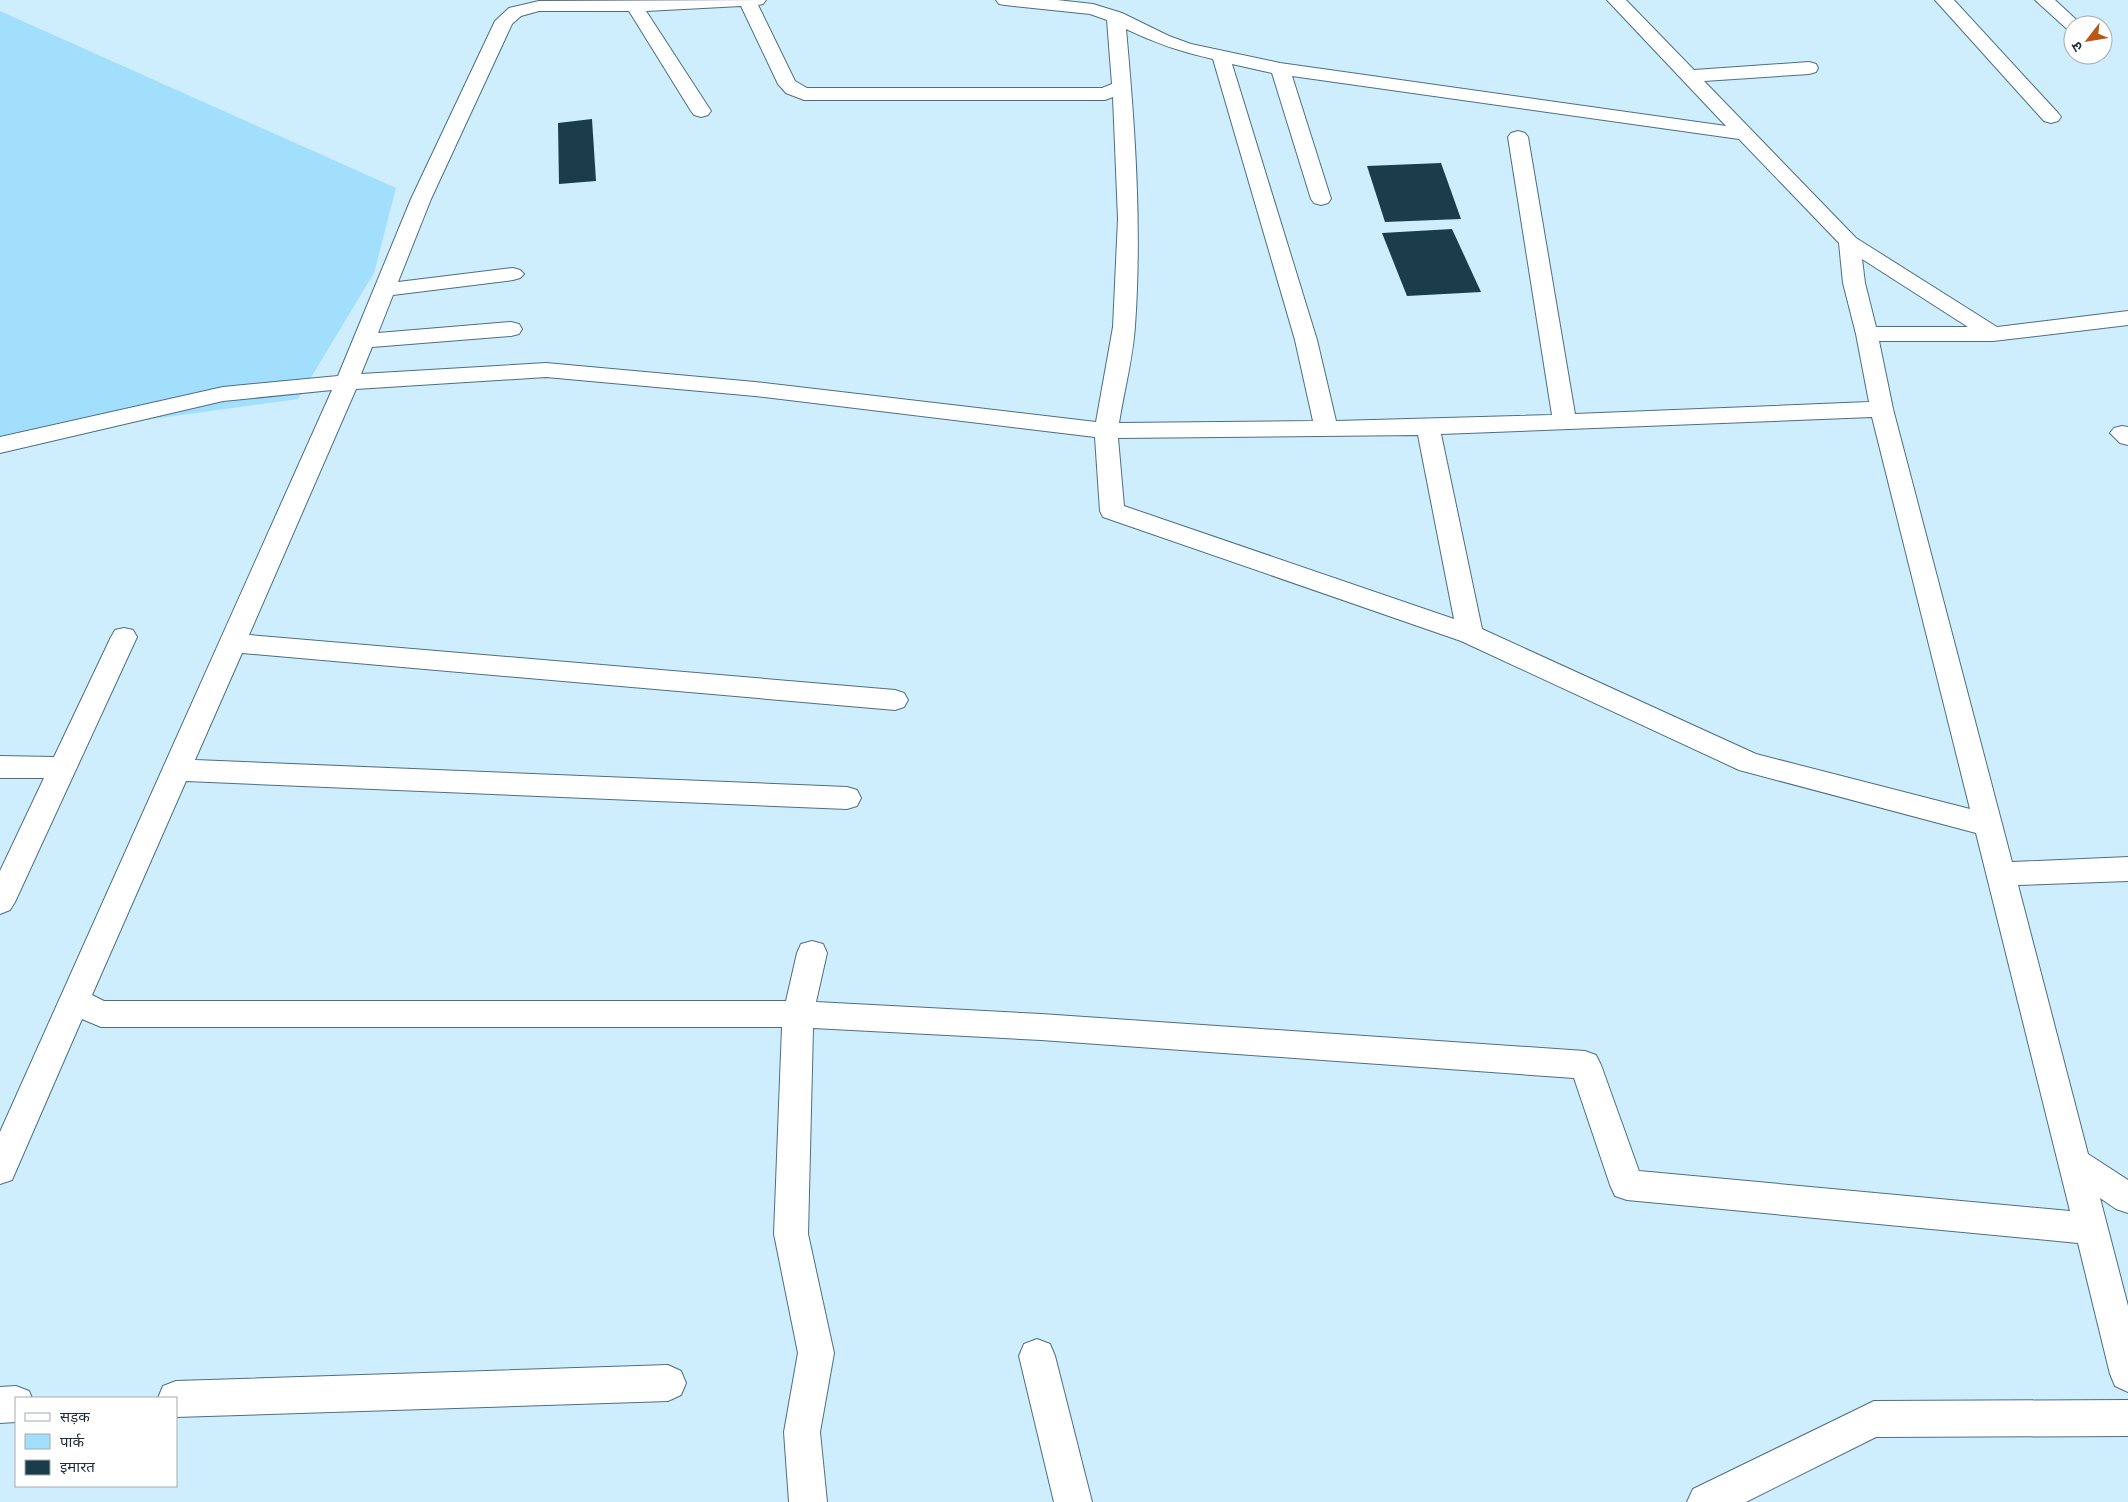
<svg xmlns="http://www.w3.org/2000/svg" width="2128" height="1502" font-family="'Asap Condensed','Noto Sans Devanagari',sans-serif">
<style>
.green{fill:#a2dffc}
.building{fill:#1a3c4b}
.lines{fill:none;stroke-linecap:round;stroke-linejoin:round}
.minor-casing{stroke:#4c6f80;stroke-width:2}
.minor{fill:#fff;fill-rule:evenodd}
</style>
<rect width="100%" height="100%" fill="#cfeefd"/>
<polygon class="green" points="0,11 396,188 374,273 298,399 0,440"/>
<g class="building">
<polygon points="592,119 596,181 559,184 558,123"/>
<polygon points="1441,163 1461,219 1385,222 1367,166"/>
<polygon points="1452,229 1481,292 1407,296 1382,233"/>
</g>
<g class="lines">
<defs>
<g id="minor">
<path d="M766 0 763 4 758 5 795 81 807 88H1102L1112 84 1107 20 1090 14 1005 5 999 4 996 0H1057L1093 4 1122 13 1169 36 1191 44 1280 63 1726 126 1607 0H1626L1694 70 1809 62 1816 64 1818 68 1816 72 1809 74 1704 81 1856 238 1997 327 2128 311V325L1993 341H1879L1893 409 2012 862 2128 857V881L2018 885 2088 1154 2128 1180V1213L2116 1209 2100 1198 2128 1306V1392L2115 1386 2110 1374 2078 1243 1627 1200 1615 1196 1610 1185 1574 1078 1041 1040 813 1028 808 1234 834 1353 820 1432 827 1502H789L784 1432 798 1353 774 1234 782 1027H101L82 1019 12 1180 0 1184V1132L332 390 223 401 0 453V437L223 387 338 376 411 199 495 21 509 8 539 1ZM741 6 778 84 786 93 804 100H1105L1113 97 1118 219 1113 327 1096 422 755 382 546 363 361 374 372 347 511 336 519 334 522 329 519 324 511 322 378 333 393 295 513 280 520 278 524 274 520 270 513 268 398 282 431 199 512 24 521 16 539 11H629L691 111 694 115 701 117 708 115 711 111 646 11ZM1126 29C1155 43 1181 52 1213 59L1295 340 1313 421 1119 423C1124 391 1133 358 1135 326 1142 227 1135 127 1126 29ZM1232 64 1272 73 1311 199 1314 203 1321 205 1328 203 1331 199 1292 76 1739 139 1839 243 1843 283 1856 334 1869 402 1575 414 1528 137 1525 133 1518 131 1511 133 1508 137 1552 415 1336 421 1317 340ZM1862 259 1968 327H1876L1865 283ZM546 377 755 396 1095 437 1100 511 1103 517 1461 641 1739 770 1976 833 2070 1211 1639 1171 1601 1065 1596 1055 1585 1051 1041 1014 816 1002 827 953 823 944 812 941 801 944 797 953 786 1001H104L92 995 186 781 847 809 857 806 861 798 857 790 847 787 195 760 242 653 895 710 904 707 908 700 904 693 895 690 249 635 356 389ZM1872 417 1970 809 1756 754 1482 629 1441 434ZM1418 435 1454 619 1124 506 1118 438Z"/>
<polygon points="1935,0 1954,0 2058,113 2061,117 2058,121 2051,123 2044,121"/>
<polygon points="2035,0 2055,0 2082,25 2073,25 2073,30 2067,29"/>
<polygon points="2122,426 2128,427 2128,445 2120,443 2110,433 2114,428"/>
<polygon points="124,628 133,630 137,637 15,902 10,910 0,914 0,871 44,778 0,778 0,756 54,757 111,637 115,630"/>
<polygon points="1037,1339 1050,1344 1055,1356 1092,1502 1054,1502 1019,1356 1024,1344"/>
<polygon points="668,1365 681,1371 686,1383 681,1395 668,1401 176,1417 176,1398 158,1398 163,1386 176,1381"/>
<polygon points="16,1386 29,1391 32,1398 16,1398 16,1422 0,1423 0,1387"/>
<polygon points="2128,1400 2128,1436 1876,1437 1746,1502 1687,1502 1693,1489 1874,1401"/>
</g>
</defs>
<use href="#minor" class="minor-casing"/>
<use href="#minor" class="minor"/>
</g>
<rect x="15" y="1397" width="162" height="90" fill="#ffffff" stroke="#a5abae"/>
<rect x="25" y="1413" width="25" height="8" fill="#ffffff" stroke="#a5abae"/>
<text x="60" y="1422" font-size="15" fill="#1f2e35">सड़क</text>
<rect x="25" y="1434" width="25" height="15" fill="#a2dffc" stroke="#a5abae"/>
<text x="60" y="1447" font-size="15" fill="#1f2e35">पार्क</text>
<rect x="25" y="1460" width="25" height="15" fill="#1a3c4b" stroke="#a5abae"/>
<text x="60" y="1472" font-size="15" fill="#1f2e35">इमारत</text>
<g transform="translate(2088 40) rotate(239)"><circle r="24" fill="#ffffff" stroke="#a5abae"/>
<path d="M0-4L9 19L0 12L-9 19Z" fill="#b95717"/>
<text y="-8" font-size="14" font-weight="bold" text-anchor="middle" fill="#1f2e35">उ</text>
</g>
</svg>
